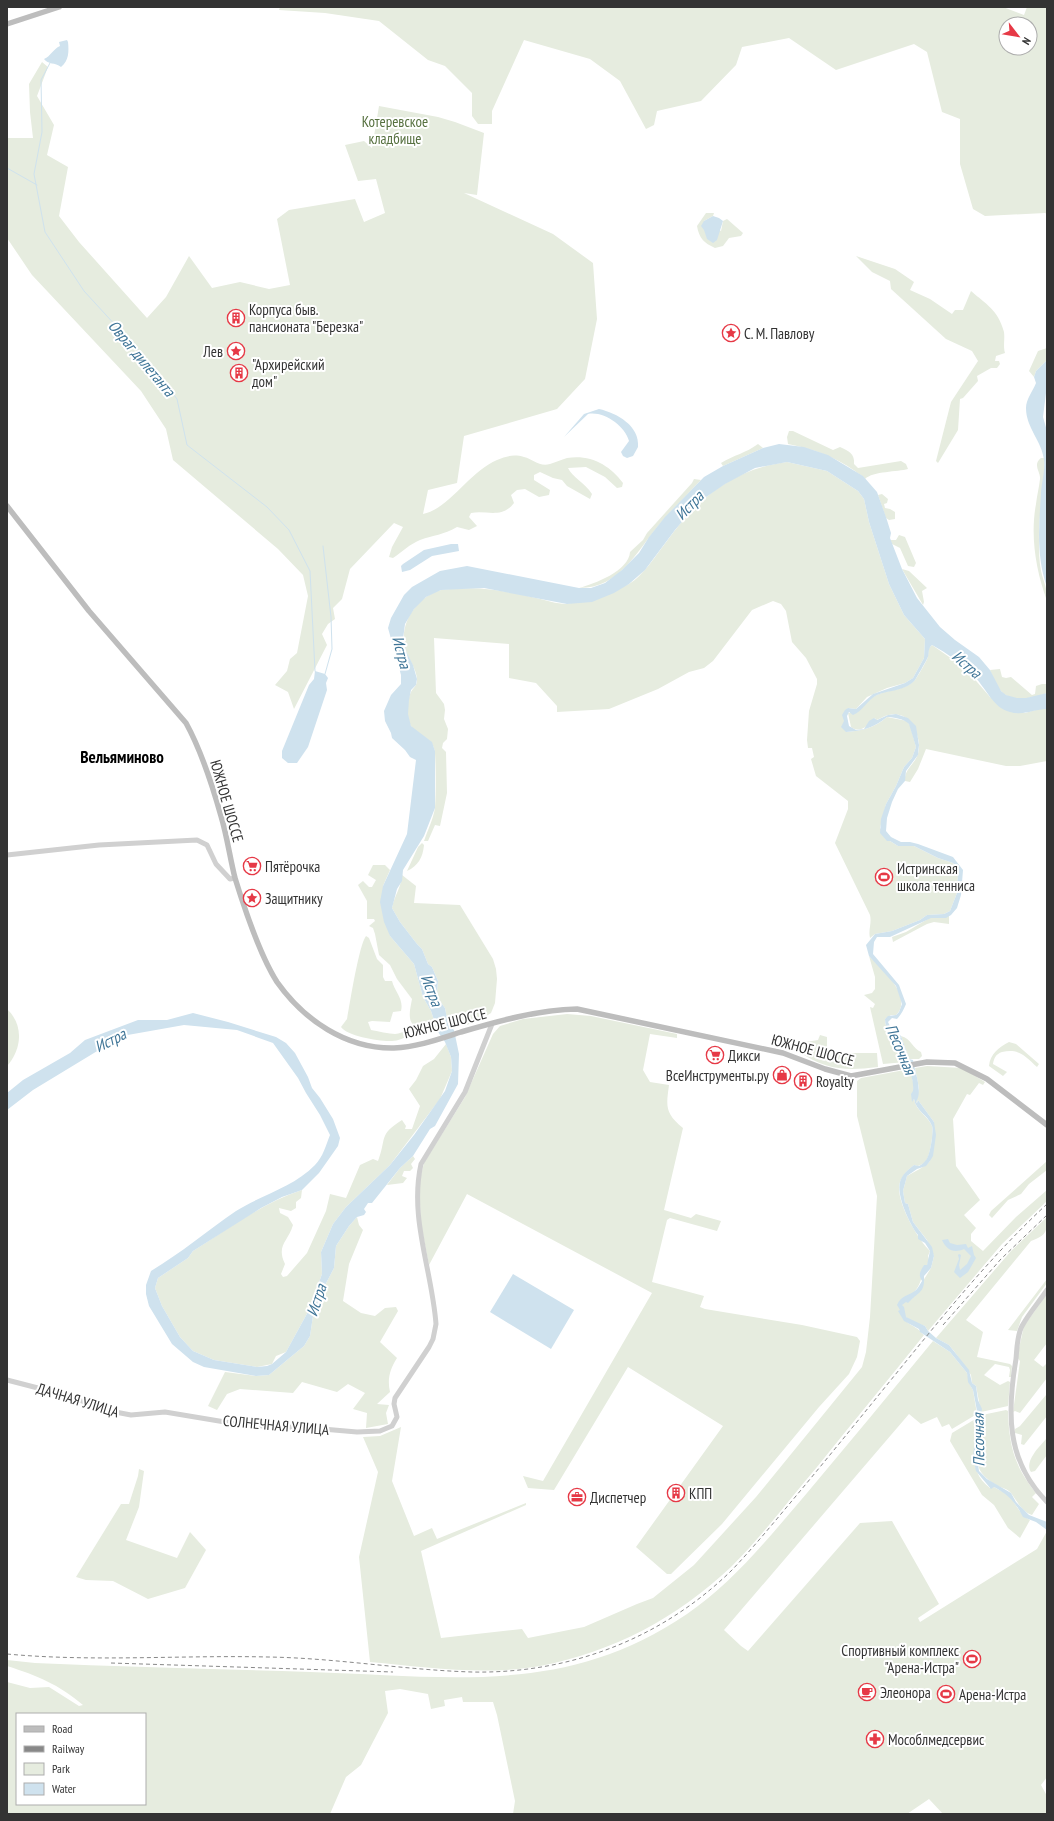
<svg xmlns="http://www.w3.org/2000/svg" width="1054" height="1821" font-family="'PT Sans Narrow',sans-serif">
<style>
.green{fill:#e6ecdf;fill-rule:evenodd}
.water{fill:#cfe2ee}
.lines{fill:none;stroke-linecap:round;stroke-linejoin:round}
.stream{stroke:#cfe2ee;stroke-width:1}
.tertiary{stroke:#d0d0d0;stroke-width:5}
.secondary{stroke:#bdbdbd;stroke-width:5.5}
.rail{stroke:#888;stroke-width:1;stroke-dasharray:4 3;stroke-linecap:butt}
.labels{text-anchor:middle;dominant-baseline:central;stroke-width:4;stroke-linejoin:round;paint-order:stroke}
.park-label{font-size:15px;fill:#56703f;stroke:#fff}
.poi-label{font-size:15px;fill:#333;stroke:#fff;text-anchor:start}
.street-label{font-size:15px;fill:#333;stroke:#fff}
.water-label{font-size:16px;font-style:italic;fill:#3f7597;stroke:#fff}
.quarter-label{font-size:17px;font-weight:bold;fill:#000;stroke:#fff}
</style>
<rect width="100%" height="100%" fill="#fff"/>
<g class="green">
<path d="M280 7H1003L1024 15 1027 7H1047V214L1045 213 985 216 973 209 960 164V119L942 112 927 52 914 44 836 70 789 38 742 47 736 65 701 101 657 111 654 125 646 129 620 81 590 59 524 40 492 111V124H478L472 116V93L445 66 428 60 379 21 325 13 279 10ZM1006 24H1030V48H1006Z"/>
<path d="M42 62 48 67 37 96 54 125 47 155 68 167 59 216 79 242 147 318 166 297 189 256 212 288 240 282 269 289 290 285 277 219 289 210 355 199 364 222 385 213 376 179 358 181 345 145 364 141 372 148 379 106 438 117 455 122 484 133 477 195 464 193 553 234 593 263 597 319 585 379 557 409 464 436 457 483 428 490 423 514C449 509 470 471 497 460 506 456 514 454 524 457 533 459 539 467 550 464 556 462 561 460 567 458 590 454 610 465 623 483L622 487 617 488 605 477 586 467 568 468C572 477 585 483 592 494L590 499 567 486 562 480 553 478 540 472 534 475V480L550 490 549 495 539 497 525 489 517 490 511 495 514 503C502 519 487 510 471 513L469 517 477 526 469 530 457 527C443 535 434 535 420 540 410 544 402 552 393 558L389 557 392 547 403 527 394 523 350 569 342 599 333 608 335 619 328 624 322 634 327 645 294 709 288 692 275 685 287 671 290 659 297 653 308 596 303 575 278 549 173 460 166 429 141 391 32 275 7 238V138H33L30 112 29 84Z"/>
<path d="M706 213H714L713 216 704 221 721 231 723 221 727 219 743 233 741 236 729 238 723 246 715 248C704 243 699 238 697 226Z"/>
<path d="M856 256 895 269 914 282 910 290 930 299 952 314 955 310H963L971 291C987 305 998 310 1004 332 1005 339 1003 346 1005 353L996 356 995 361H999L1000 364 997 368H991L977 376 978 381 963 398 960 399 958 430 938 463 936 461 951 402 978 361 972 351 946 339 891 289 890 281 872 272Z"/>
<polygon points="1047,348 1047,360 1036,371 1034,377 1029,371 1038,351"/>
<path d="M789 431H793L833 450 840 447C849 451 855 454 854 464L858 468 901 461 906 464 908 469C898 472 873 471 865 479 863 475 858 474 855 471 834 456 813 449 788 444L787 437Z"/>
<path d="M758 444 763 448 723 466 721 463C734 455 746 453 758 444Z"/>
<path d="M1041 458H1044C1046 485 1038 513 1039 540 1039 550 1039 561 1041 571 1044 584 1047 586 1047 601 1036 571 1030 536 1036 504 1037 495 1039 488 1040 479 1041 472 1032 465 1041 458Z"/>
<path d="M787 462 827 471 858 491 864 499 869 522 889 584 904 615 925 639 924 658 913 678 905 683 887 688 867 697 856 709 848 708 844 718 846 732C861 731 875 728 887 717L907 721 910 725 916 747 912 758 904 767 896 786 886 804 880 828 890 841 898 846H914L938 858 953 863 957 868 958 873 957 893 950 911 944 914 927 915 920 920 892 931 875 934 870 938C868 930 872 923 870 915L835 843 848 809V801L816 776 811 759 814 757 812 748H808L807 740 809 711 817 684V679L806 658 792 642 786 611 781 604 773 601 752 610 713 661 704 668 689 672 658 689 609 709 557 712V706L536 683 509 678V644L434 638 436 693 444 704 445 710 444 719 448 729 447 739 443 743 442 748 446 752 447 793 440 826 435 825 428 841H424C428 829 433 820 435 808 436 790 436 770 435 753 434 737 418 737 411 726 406 718 407 700 411 692 413 688 417 686 417 680 417 669 408 659 405 648 399 624 416 597 441 590 445 589 450 589 454 589 483 586 509 592 536 598 545 600 557 604 566 604 572 604 623 587 629 584 643 576 657 554 667 541 698 498 733 469 787 462Z"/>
<path d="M694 479 701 480C687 495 672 509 659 525 636 552 620 588 579 588 594 584 629 571 630 552L643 540 647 533 692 483Z"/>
<polygon points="882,494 888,499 887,503 884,504 885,508 890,509 895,512 895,519 889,520 886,518 878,495"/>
<polygon points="899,535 905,537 916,563 914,567 908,566 900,548 892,544 890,540 896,540"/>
<polygon points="902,569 909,571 927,588 922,591 924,602 923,605"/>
<path d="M932 645 965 668 990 697 1025 713 1039 709H1047V761L1020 766H1006L926 749 918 769 910 782 905 781C904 769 915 764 918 754 920 747 919 741 917 735 914 720 901 710 885 716 882 717 880 719 876 720L875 718C868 725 861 734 851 727L848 713C861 713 864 702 875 696 887 689 909 691 917 677 919 674 928 659 928 656 929 651 927 649 932 645Z"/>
<path d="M1000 669 1002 677 1006 678 1011 677 1032 695 1035 694 1036 686 1042 684H1047V693C1034 698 1011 703 1001 691 996 686 993 677 990 670Z"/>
<path d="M422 843 424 845C423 857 418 866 407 871L418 847Z"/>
<path d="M373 865H385L390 870 383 886 390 936 414 964 423 997 431 1011 438 1032C429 1034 411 1029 410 1018 409 1012 411 1005 412 999L397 979 390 965 379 955 375 934 373 928 369 926 375 921 374 919H367V901L358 885 363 881 369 887H372L376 880 368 875Z"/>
<path d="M402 875 416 886 414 903 460 905 493 959 496 969 497 979 495 1003 491 1013 480 1020 464 1026 463 1021 461 1020 454 1029 448 1024 445 1008 439 1000 437 991 438 981 432 967 428 964 422 949 417 944 400 922 392 908C394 897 402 885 402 875Z"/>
<polygon points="949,916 949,924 934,922 927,924 893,942 892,937 906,932 931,917"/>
<path d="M366 936 369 938 377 959 383 965V977L385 981H392C395 992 404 999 401 1011L393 1012 390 1022 372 1021 368 1022 371 1030C377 1031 390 1034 395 1034 400 1034 403 1031 408 1031L410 1034C405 1038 398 1041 392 1041 381 1042 347 1036 341 1027L347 1019C350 1003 359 945 366 936Z"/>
<path d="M869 956C882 968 914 998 896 1015H891L885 1019C885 1029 891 1034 898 1040L900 1050 906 1062 883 1064 870 1007 873 1008 875 1004 864 995 872 993 875 989V977Z"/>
<path d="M7 1009C24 1025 22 1049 7 1066Z"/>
<path d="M567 1014 591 1016 677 1034V1038L650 1034 643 1070 650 1082 669 1085C666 1107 665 1113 683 1128L664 1210 691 1218 696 1214 721 1221 717 1231 670 1218 667 1220 652 1282 704 1296 700 1307 705 1309 802 1325 857 1337 860 1341 857 1357 849 1374 819 1407 722 1524 671 1574H667L636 1547 723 1426 628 1367 554 1490 528 1488 523 1476 543 1481 652 1293 467 1194 429 1265 421 1224 419 1183 424 1163 465 1097 493 1034 500 1026 523 1019Z"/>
<path d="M820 1035 827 1037V1052L835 1053H877L878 1067C845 1071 827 1070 799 1052L801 1050 799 1047 797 1048 793 1044 818 1040Z"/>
<path d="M901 1036C911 1038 913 1049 921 1052L922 1056 919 1059H909Z"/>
<path d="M1009 1042 1016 1044 1039 1064 1037 1067C1025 1056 1019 1048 1002 1052 996 1054 994 1058 993 1064L1007 1072 1003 1076 989 1066C990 1054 999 1047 1009 1042Z"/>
<path d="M446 1044 451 1057 452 1071 440 1099 390 1165 346 1207 333 1224 321 1252 322 1274 309 1310 286 1352 276 1356 272 1364 257 1367 214 1360 193 1351 180 1337 162 1306 155 1288 158 1278 188 1258 193 1251C228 1229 262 1203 302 1190L301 1198 296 1202V1208L291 1211 279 1208 280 1213 288 1217 293 1225C288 1242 276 1245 285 1264L281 1274 283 1277 287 1276 307 1253 326 1211 330 1194 346 1198 360 1165 373 1159 378 1161C387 1138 378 1135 402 1120L406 1126 405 1129H412L420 1106 409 1089 416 1080 423 1066 434 1059Z"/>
<path d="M927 1066 962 1068 985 1082 983 1085 979 1083 970 1095 967 1094 953 1119 956 1166 980 1200 964 1215 976 1228 971 1234V1241L983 1251 1016 1217 1047 1190V1201L1002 1244 928 1331 925 1326 913 1322 901 1314C905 1323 909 1323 916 1328 920 1330 920 1332 924 1335 889 1379 852 1423 817 1467 789 1500 762 1536 731 1567 677 1618 613 1652 540 1666 485 1676 425 1667 370 1662L359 1557 378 1472 363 1437 380 1436 401 1427 392 1481 414 1536 432 1528 437 1539 526 1503V1505L421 1551 441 1638 522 1629 528 1638 584 1627 637 1604 653 1598 694 1565 756 1497 862 1367 866 1352 870 1317 877 1196 857 1116V1081L861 1078 910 1069 914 1086 912 1101 914 1099C916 1111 928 1116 932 1126 934 1131 930 1156 926 1161 924 1163 921 1165 918 1166L914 1165C908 1170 903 1174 900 1182 894 1199 918 1240 930 1251L928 1256 929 1260 927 1265H924C921 1284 919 1289 905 1301L912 1299 931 1268 934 1256 927 1240 913 1222 908 1204 905 1203 903 1191 907 1176C914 1172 925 1167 930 1161L934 1122 918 1100 917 1103 916 1102 919 1088 915 1068Z"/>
<polygon points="413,1156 415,1159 411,1164 413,1168 410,1171 404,1171 402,1176 407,1178 403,1183 387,1185 400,1168"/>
<polygon points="1047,1161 1047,1170 1029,1184 1021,1194 1008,1200 992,1218 989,1215 991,1211"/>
<path d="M357 1217 359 1225 363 1230 349 1264 343 1301 361 1313 375 1316 385 1308 396 1307 398 1311 380 1342 397 1358C390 1369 387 1379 390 1392L377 1404 389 1405 386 1413 388 1424 366 1428 367 1413 353 1409 365 1393 348 1384 337 1392 302 1382 293 1393 240 1389 227 1394 217 1410 208 1406 225 1372 256 1376 269 1375 304 1346 310 1336 313 1316 321 1293 334 1268 336 1246 349 1226Z"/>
<path d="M1047 1217C1047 1233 1046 1235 1031 1241L966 1320 983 1332 977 1357 1010 1364 1012 1366 1011 1377H1009L1010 1370 1009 1367 995 1364 984 1375 1000 1385 1008 1381 1010 1382 1008 1406 981 1412 976 1386 972 1383 971 1375 954 1351 949 1345 936 1338 1011 1251Z"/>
<polygon points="1047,1279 1047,1283 1022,1317 1017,1331 1008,1330"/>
<polygon points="1047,1294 1047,1343 1034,1360 1043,1367 1047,1363 1047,1378 1020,1413 1015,1411 1013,1412 1020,1361 1017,1357 1024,1326"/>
<path d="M933 1341 950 1352 967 1373 970 1385 973 1390 977 1414 952 1429 949 1424 942 1427 937 1417 921 1424 909 1414 724 1630 741 1646 748 1651 860 1523 892 1521 939 1604 918 1618 920 1622 1037 1549 1047 1531V1777L1041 1785 1047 1796V1814H943L929 1799 907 1814H513L515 1801 497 1715 493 1702H463L462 1697 444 1700 445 1706 431 1709 428 1694 400 1689 385 1691 388 1713 361 1765 346 1777 330 1814H7V1682L30 1688 49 1687 79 1706 83 1705C58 1684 38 1676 7 1666V1660L35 1663C127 1667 219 1669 310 1672 447 1676 566 1697 687 1614 734 1582 770 1536 807 1493 849 1443 891 1392 933 1341ZM17 1714H145V1804H17Z"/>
<polygon points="1046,1395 1047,1416 1024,1445 1021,1444 1022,1435 1015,1433 1015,1429 1020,1426"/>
<path d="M1006 1410 1008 1411C1009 1445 1014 1466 1036 1493L1032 1497 1039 1504 1032 1515C1022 1512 1017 1501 1011 1493 1008 1489 1002 1488 998 1486 975 1473 975 1463 980 1440 982 1431 978 1424 982 1415Z"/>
<path d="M977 1418C976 1444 966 1470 990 1488L994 1487C998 1490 1005 1492 1008 1495 1016 1503 1020 1516 1030 1520L1020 1538 1008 1528 994 1505 982 1495 950 1441 952 1433Z"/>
<path d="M1047 1438V1455L1035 1471 1031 1472C1024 1461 1040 1446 1047 1438Z"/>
<polygon points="139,1469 144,1471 139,1507 126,1540 177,1558 190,1532 206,1550 185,1588 148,1599 113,1581 86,1580 76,1577 121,1504 129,1504 138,1476"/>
</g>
<g class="water">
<path d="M67 40 68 42C69 51 69 61 61 67 55 62 48 65 44 59 51 56 53 49 60 46L59 42Z"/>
<polygon points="713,216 719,218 723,221 717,240 713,243 707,239 704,230 701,226 704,221"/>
<path d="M1047 360V385L1043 417 1047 431V587C1036 556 1039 526 1041 493 1042 481 1045 472 1044 460 1042 441 1026 428 1026 408 1026 399 1033 391 1036 383L1034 377 1036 371Z"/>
<path d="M599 409C617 413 640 426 638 447L633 456 627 458 623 456 621 452 629 441C625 426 604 411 588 414L564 437 584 414Z"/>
<path d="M779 444 804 447 828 455 863 476 877 492 886 517 891 533 890 538 902 569 917 598 940 627 955 640 979 657 990 670 1001 691 1006 695 1017 698H1026L1047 693V709C1035 709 1023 716 1010 712 993 708 986 688 974 676 962 664 947 653 932 645 927 649 930 654 927 659 925 663 917 677 915 680 906 691 889 690 877 695 867 700 863 711 853 715L849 712 847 716 849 726 856 730 864 729 869 721 874 718 877 720 888 715 896 714 908 718 916 726 919 745 918 755 906 771 905 781 898 789 892 802 887 818 886 831 891 837 901 842H910L918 844 953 857 963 870 961 895 957 908 951 915 946 918H931L890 937H877L874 942 873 954 899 985 906 1004C904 1009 901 1015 897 1019L892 1018 888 1022 891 1028 901 1036 909 1059 913 1060C915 1073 923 1091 916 1102L917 1103 918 1100 934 1122 936 1135 933 1156 930 1161 926 1166 917 1169 907 1176 903 1191 905 1203 908 1204 913 1222 932 1247 934 1256 931 1268 924 1276C925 1293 919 1291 908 1303L906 1302 902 1305 904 1307 906 1317 925 1326 928 1331 936 1338 949 1345 969 1370 972 1383 976 1386 978 1400 982 1409 979 1426 980 1440 977 1458 979 1471 987 1479 1011 1493 1016 1502 1029 1515 1047 1522V1530L1036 1522 1023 1517C1015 1502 1009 1495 994 1487L991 1489 976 1471 973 1458 977 1411 973 1390 968 1382 967 1373 950 1352 920 1332 919 1329 904 1321 898 1311 900 1310 897 1305C901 1295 909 1296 916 1290 918 1288 920 1284 922 1281 918 1275 920 1272 924 1265H927L930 1251 925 1243 918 1239V1235C910 1225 896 1195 900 1182 902 1174 908 1170 914 1165L919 1166C921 1165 924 1163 926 1160 930 1156 934 1131 932 1126 928 1115 916 1111 914 1099L912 1102 911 1094 913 1091C915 1072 901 1058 898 1040 891 1034 885 1029 885 1019L888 1016 896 1015 899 1012 902 1004 896 986 869 956 866 945 875 934 892 931 920 920 927 915 944 914 950 911 957 893 958 873 957 868 953 863 938 858 914 846H898L890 841H887L880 833 881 819 886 804 896 786 904 767 912 758 916 747 909 724C904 719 894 717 887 717 874 728 862 731 846 732L841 727 844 721 842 715 845 710 848 708 856 709 873 694 905 683 913 678 924 658 925 639 904 615 889 584 869 522 864 499 858 491 827 471 787 462 755 468 725 484 699 502 675 530 645 570 629 584 614 593 592 602 567 604 484 588 441 590 426 597 414 609 405 624 403 639 406 651 413 665 417 679 416 685 411 690 409 700 408 714 411 726 432 742 435 751V808L424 836 403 870 402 881 397 889 392 908 400 922 417 944 422 949 428 964 432 967 438 981 437 991 439 1000 445 1008 448 1024 454 1030 459 1054 458 1084 435 1126 430 1129 413 1156 400 1168 372 1203H368L364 1209 366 1212 364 1215 357 1217 349 1226 336 1246 334 1268 321 1293 313 1316 310 1336 304 1346 269 1375 256 1376 204 1367 193 1362 172 1344 149 1306 146 1294V1285L151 1271C181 1253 207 1231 236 1211 261 1195 294 1187 315 1165 323 1157 326 1145 330 1135L320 1115 306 1093 298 1078 273 1043 237 1030 184 1025 122 1036 33 1090 7 1110V1093L23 1080 70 1053 85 1040 138 1020H167L193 1013 228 1022 276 1037 286 1043 295 1053 308 1077 312 1088 320 1098 333 1119 340 1138 338 1146 319 1173 302 1190 282 1197 261 1208 193 1251 188 1258 158 1278 155 1288 162 1306 180 1337 193 1351 214 1360 257 1367 267 1366 272 1364 286 1352 309 1310 322 1274 321 1252 333 1224 346 1207 390 1165 414 1135 445 1091 452 1071 451 1057 445 1042 438 1032 431 1011 423 997 414 964 390 936 384 922 380 902 383 886 407 834 416 760 410 757 405 750 392 738 391 733 385 721 384 711 391 695 401 684V675L388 628 391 618 404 595 412 587 440 571 467 566 579 588H591L605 583 622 570 639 553 649 537 665 517 704 477 723 466 763 448Z"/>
<polygon points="451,544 458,544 459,551 432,556 410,570 402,572 401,566 403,564 424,550"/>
<polygon points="315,671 325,674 328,678 326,683 327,690 308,747 297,763 288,763 282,758 282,751 309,685 314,679"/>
<path d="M948 1239 950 1243 957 1245 966 1244 968 1248 972 1246 974 1255 976 1258 968 1272 960 1278 954 1272 959 1259 958 1255 959 1254 961 1255 959 1265 960 1270 967 1264 971 1256 964 1249C953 1254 946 1249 942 1240Z"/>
<polygon points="513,1274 574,1310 551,1349 490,1312"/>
</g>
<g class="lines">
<g class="stream">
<polyline points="50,63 41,80 42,132 34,174 45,232 84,291 150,363 177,399 187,445 267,507 289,530 310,571 315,671"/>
<polyline points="7,168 37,185"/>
<polyline points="323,546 331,617 332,649 325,674"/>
</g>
<g class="tertiary">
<polyline points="7,855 99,845 197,840 207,845 216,864 230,879 235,878"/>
<path d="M1047 1290C1039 1302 1029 1313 1022 1326 1017 1335 1017 1348 1016 1359 1007 1412 1006 1461 1047 1502"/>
<path d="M7 1380 65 1395 110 1411 131 1415 165 1412 243 1425 311 1428 357 1432 380 1431 392 1426 397 1417 394 1404 395 1398 429 1347 433 1339 436 1324C432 1270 409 1218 421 1164L465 1092 492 1024"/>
</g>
<g class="secondary">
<polyline points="7,24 59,7"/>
<path d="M7 506 89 611 186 723C202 752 212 784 221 816 227 836 230 858 235 878 244 907 261 957 277 982 304 1020 346 1049 394 1048 417 1047 439 1039 461 1032 499 1021 537 1010 577 1009L783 1053 825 1069 851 1076 927 1062 955 1063 987 1079 1047 1125"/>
</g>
<g class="rail">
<polyline points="943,1325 1001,1259 1047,1215"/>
<path d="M7 1654C93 1662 181 1655 268 1657 336 1658 404 1670 472 1672 569 1674 661 1639 731 1571 754 1547 775 1521 796 1496 841 1442 885 1387 930 1332 967 1287 1004 1244 1047 1204"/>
<polyline points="111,1663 393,1672"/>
</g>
</g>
<defs>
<symbol id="building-ring" viewBox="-11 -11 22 22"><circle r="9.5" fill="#fff" stroke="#e63946" stroke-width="1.5"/><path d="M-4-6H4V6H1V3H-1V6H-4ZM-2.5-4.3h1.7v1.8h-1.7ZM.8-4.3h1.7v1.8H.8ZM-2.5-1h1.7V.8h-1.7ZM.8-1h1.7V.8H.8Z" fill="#e63946"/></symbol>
<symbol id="sight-ring" viewBox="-11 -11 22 22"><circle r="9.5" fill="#fff" stroke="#e63946" stroke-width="1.5"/><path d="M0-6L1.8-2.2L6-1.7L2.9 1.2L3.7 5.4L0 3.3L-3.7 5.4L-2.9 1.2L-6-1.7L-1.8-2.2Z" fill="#e63946"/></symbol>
<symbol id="supermarket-ring" viewBox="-11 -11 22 22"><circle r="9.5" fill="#fff" stroke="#e63946" stroke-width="1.5"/><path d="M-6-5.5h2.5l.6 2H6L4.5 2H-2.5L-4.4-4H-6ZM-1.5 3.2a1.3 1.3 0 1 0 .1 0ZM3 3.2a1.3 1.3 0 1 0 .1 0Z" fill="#e63946"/></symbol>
<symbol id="stadium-ring" viewBox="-11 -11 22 22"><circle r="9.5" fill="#fff" stroke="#e63946" stroke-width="1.5"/><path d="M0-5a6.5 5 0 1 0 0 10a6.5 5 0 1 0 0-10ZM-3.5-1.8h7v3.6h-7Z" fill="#e63946"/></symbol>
<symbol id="shop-ring" viewBox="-11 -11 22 22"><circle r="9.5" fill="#fff" stroke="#e63946" stroke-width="1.5"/><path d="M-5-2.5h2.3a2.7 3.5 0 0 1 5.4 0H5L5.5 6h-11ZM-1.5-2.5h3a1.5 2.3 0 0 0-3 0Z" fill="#e63946"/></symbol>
<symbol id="office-ring" viewBox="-11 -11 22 22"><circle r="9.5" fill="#fff" stroke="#e63946" stroke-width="1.5"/><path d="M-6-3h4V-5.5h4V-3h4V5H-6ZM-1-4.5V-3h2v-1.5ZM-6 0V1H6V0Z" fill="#e63946"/></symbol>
<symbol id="cafe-ring" viewBox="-11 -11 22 22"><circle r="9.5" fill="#fff" stroke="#e63946" stroke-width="1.5"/><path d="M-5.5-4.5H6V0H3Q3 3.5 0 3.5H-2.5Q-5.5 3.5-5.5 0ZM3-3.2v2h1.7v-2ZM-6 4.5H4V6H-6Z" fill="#e63946"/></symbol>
<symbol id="pharmacy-ring" viewBox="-11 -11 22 22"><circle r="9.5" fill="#fff" stroke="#e63946" stroke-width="1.5"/><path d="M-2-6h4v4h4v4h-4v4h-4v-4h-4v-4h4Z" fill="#e63946"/></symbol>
</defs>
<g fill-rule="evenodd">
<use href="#building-ring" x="226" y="308" width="20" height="20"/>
<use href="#sight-ring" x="721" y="323" width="20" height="20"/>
<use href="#sight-ring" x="226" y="341" width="20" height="20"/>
<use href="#building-ring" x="229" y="363" width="20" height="20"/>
<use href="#supermarket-ring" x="242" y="856" width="20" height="20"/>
<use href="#stadium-ring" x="874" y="867" width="20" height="20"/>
<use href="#sight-ring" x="242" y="888" width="20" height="20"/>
<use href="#supermarket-ring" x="705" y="1045" width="20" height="20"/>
<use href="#shop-ring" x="772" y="1065" width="20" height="20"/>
<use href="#building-ring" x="793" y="1071" width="20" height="20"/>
<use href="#building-ring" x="666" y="1483" width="20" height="20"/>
<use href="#office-ring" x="567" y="1487" width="20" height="20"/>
<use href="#stadium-ring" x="962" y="1649" width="20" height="20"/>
<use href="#cafe-ring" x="857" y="1682" width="20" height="20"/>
<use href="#stadium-ring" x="936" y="1684" width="20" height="20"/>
<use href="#pharmacy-ring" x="865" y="1729" width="20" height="20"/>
</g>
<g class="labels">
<g class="park-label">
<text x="395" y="121">Котеревское<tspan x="395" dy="17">кладбище</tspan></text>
</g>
<g class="poi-label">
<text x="249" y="309">Корпуса быв.<tspan x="249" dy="17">пансионата "Березка"</tspan></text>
<text x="744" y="333">С. М. Павлову</text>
<text x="223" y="351" text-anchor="end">Лев</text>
<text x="252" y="364">"Архирейский<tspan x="252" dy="17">дом"</tspan></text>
<text x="265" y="866">Пятёрочка</text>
<text x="897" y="868">Истринская<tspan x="897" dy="17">школа тенниса</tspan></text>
<text x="265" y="898">Защитнику</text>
<text x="728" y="1055">Дикси</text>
<text x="769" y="1075" text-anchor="end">ВсеИнструменты.ру</text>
<text x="816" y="1081">Royalty</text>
<text x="689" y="1493">КПП</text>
<text x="590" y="1497">Диспетчер</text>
<text x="959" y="1650" text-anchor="end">Спортивный комплекс<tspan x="959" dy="17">"Арена-Истра"</tspan></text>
<text x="880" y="1692">Элеонора</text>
<text x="959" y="1694">Арена-Истра</text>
<text x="888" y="1739">Мособлмедсервис</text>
</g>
<g class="street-label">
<text transform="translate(227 801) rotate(74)">ЮЖНОЕ ШОССЕ</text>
<text transform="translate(445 1023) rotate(-14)">ЮЖНОЕ ШОССЕ</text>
<text transform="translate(813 1050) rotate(15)">ЮЖНОЕ ШОССЕ</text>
<text transform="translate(78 1400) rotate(17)">ДАЧНАЯ УЛИЦА</text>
<text transform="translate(276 1425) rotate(5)">СОЛНЕЧНАЯ УЛИЦА</text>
</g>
<g class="water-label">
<text transform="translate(142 358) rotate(50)">Овраг дилетанта</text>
<text transform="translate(689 505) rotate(-46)">Истра</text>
<text transform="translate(402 652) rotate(75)">Истра</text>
<text transform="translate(967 664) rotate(41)">Истра</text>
<text transform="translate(432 990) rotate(69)">Истра</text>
<text transform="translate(110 1040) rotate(-27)">Истра</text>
<text transform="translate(901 1049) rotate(67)">Песочная</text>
<text transform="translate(316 1300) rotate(-72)">Истра</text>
<text transform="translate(978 1440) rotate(-91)">Песочная</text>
</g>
<g class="quarter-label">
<text x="122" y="757">Вельяминово</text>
</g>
</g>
<rect width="1054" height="1821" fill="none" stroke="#333333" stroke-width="16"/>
<rect x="16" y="1713" width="130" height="92" fill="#ffffff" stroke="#adadad"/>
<rect x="24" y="1726" width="20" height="6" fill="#bdbdbd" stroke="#adadad"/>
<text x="52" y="1733" font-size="12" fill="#333333">Road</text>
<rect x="24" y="1746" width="20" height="6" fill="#888888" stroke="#adadad"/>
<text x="52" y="1753" font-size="12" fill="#333333">Railway</text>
<rect x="24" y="1763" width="20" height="12" fill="#e6ecdf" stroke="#adadad"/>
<text x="52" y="1773" font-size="12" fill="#333333">Park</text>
<rect x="24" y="1783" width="20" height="12" fill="#cfe2ee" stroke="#adadad"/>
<text x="52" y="1793" font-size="12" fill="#333333">Water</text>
<g transform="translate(1018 36) rotate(121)"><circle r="19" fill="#ffffff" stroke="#adadad"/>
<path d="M0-3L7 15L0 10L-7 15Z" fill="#e63946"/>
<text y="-6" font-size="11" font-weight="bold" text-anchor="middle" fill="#333333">N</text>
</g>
</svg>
